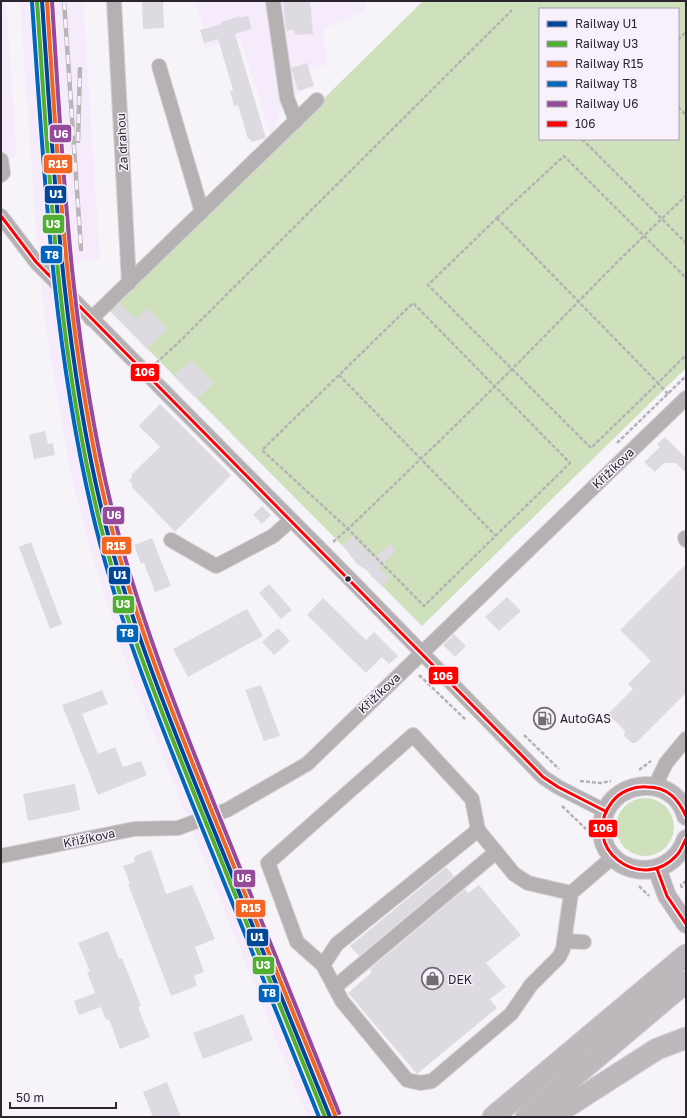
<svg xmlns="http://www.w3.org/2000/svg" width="687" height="1118" font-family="'Golos Text',sans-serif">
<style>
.built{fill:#f5ebfb}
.green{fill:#cfe0bd;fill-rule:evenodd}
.building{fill:#dedae2}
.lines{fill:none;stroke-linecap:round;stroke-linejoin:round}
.minor-casing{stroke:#d2d0d4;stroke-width:16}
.major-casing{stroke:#d2d0d4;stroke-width:20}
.highway-casing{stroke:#d2d0d4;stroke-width:23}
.path{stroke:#b5b2b4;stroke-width:2.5;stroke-dasharray:4 2;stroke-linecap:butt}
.minor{stroke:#b5b1b2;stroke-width:14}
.major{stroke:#b7b3b6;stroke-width:18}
.highway{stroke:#bdb8bb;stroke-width:21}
.rail-casing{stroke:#b8b5b8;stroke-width:4.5}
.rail{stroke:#f8f1fc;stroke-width:3;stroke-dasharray:9;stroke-linecap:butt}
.bus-1-casing{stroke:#f8f1fc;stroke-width:6}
.bus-1{stroke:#f00;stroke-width:3}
.rail-1-casing{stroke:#f8f1fc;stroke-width:7}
.rail-2-casing{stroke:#f8f1fc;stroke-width:7}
.rail-3-casing{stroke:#f8f1fc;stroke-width:7}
.rail-4-casing{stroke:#f8f1fc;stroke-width:7}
.rail-5-casing{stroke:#f8f1fc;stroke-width:7}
.rail-1{stroke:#00479a;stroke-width:4}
.rail-2{stroke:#50af30;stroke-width:4}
.rail-3{stroke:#f26522;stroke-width:4}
.rail-4{stroke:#0065bd;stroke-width:4}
.rail-5{stroke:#954b9a;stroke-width:4}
.bus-dot{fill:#2a252e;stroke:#f8f1fc;stroke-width:1.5}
.labels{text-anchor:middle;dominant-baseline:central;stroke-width:3;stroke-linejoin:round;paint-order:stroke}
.street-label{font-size:12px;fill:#2a252e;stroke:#f8f1fc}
.poi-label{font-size:12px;fill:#2a252e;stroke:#f8f1fc;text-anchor:start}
.line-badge{stroke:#f8f1fc;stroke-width:1.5}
.badge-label{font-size:11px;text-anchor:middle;font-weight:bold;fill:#fff}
</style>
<rect width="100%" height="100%" fill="#f7f4f9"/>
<g class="built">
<polygon points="1,1 6,1 17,157 1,161"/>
<polygon points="20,1 83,1 100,260 75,262 78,332 83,371 105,473 131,572 160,661 343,1117 307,1117 129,672 90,549 72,480 46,330 36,231"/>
<polygon points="195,1 365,1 366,11 323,29 327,65 309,69 314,86 281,101 282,108 271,136 240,38 206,48 200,30 204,29"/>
</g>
<g class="green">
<path d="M423 1H686V368L422 626 109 310ZM540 9H678V139H540Z"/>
<circle cx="645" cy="827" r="29"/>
</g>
<g class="building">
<polygon points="142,1 163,1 164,28 143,29"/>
<polygon points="283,1 310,1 313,34 295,35 294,30 286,31"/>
<polygon points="240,16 241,18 248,16 252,29 235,34 266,138 251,142 250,139 248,139 238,105 234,106 230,91 233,90 218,39 204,43 200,30 222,24 221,22"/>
<polygon points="307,63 314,86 298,91 291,68"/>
<polygon points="120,303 136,319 147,308 168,329 147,349 111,312"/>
<polygon points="191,360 214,383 197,399 174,376"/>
<polygon points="160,404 231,475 175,532 131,486 133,485 129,480 132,477 131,475 160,447 139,426"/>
<polygon points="45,431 48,444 53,443 55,455 34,459 29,435"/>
<polygon points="665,437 686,458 686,473 676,463 664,463 655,472 644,462 660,447 657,444"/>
<polygon points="262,506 271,515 262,524 253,515"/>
<polygon points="352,536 374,558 390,544 396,550 379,568 390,578 382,586 371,576 366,567 364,569 356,563 343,545"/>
<polygon points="152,538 171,586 155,592 144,563 141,564 134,545"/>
<polygon points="31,542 62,624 50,629 19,547"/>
<polygon points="686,564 686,693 636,743 632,743 624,736 625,731 608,714 633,689 628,684 651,661 620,630"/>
<polygon points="269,584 292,610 281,619 259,593"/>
<polygon points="507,597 521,611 499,631 485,617"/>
<polygon points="323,598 366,640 374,632 398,656 389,664 382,657 366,673 307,615"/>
<polygon points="247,609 263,636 188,677 173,649"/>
<polygon points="278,628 290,641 274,655 262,642"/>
<polygon points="454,634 466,646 455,657 443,645"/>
<polygon points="261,685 280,736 264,741 245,690"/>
<polygon points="102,690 108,704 82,714 98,754 115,747 123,767 141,761 147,775 98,795 62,705"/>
<polygon points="75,784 80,810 28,821 23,794"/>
<polygon points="151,850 166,894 192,885 215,939 195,947 204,972 194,976 197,986 171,996 128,884 130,883 123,866 135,862 134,858 137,855"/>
<polygon points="446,867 454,876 359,956 350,946"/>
<polygon points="479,885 521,935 486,963 506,987 490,999 497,1008 417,1074 348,993 372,972 370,969 465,889 468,893"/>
<polygon points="108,931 119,959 122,958 141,1006 138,1007 150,1037 120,1049 109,1019 106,1020 101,1007 79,1015 74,1001 95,993 87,972 90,971 78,943"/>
<polygon points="243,1014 253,1040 203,1059 193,1033"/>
<polygon points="167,1082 181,1117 153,1117 143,1092"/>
</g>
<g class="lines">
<defs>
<g id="minor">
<polyline points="114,1 129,283"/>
<polyline points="273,1 287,98 296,121"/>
<polyline points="159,66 202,212"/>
<polyline points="1,160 3,173 1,175"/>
<polyline points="1,216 36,262 348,577 543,777 558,787 605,811"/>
<polyline points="91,319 317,100"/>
<polyline points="685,538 686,540"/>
<polyline points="171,540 216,566 273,536 291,520"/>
<polyline points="655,786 666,763 686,739"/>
<polyline points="1,856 134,829 178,828 227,810 307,764 686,398"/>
<polyline points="571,893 528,883 514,874 478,830 337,944 323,965 342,1001 407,1080 420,1083 432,1081 511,1014 531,985 559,957 563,949 571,893 613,857"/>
<polyline points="564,941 584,942"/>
<polyline points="323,965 297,942 268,863 413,735 472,799 478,830"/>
<polyline points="335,987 496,852"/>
</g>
<g id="major">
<path d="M686 816C674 771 606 779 602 825 598 875 669 888 686 839"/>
<polyline points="657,869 667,896 686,924"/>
</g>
<g id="highway">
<polyline points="493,1117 686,955"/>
<polyline points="526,1117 686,982"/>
<polyline points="551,1117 657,1049 686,1038"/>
</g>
</defs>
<use href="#minor" class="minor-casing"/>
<use href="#major" class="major-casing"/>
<use href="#highway" class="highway-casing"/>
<g class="path">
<polyline points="678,40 686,32"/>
<polyline points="678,107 686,115"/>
<polyline points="582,139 686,243"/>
<polygon points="497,218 658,383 591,448 428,285"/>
<polyline points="497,218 564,156 686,278"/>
<polyline points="156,363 177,344 512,10"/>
<polyline points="339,375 496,536"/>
<polyline points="668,394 658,383 686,355"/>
<polyline points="617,443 686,376"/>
<path d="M333 542 348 529 262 450 413 303 570 463 424 606 348 529C403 476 459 423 512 369 570 311 626 251 686 196"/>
<polyline points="419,675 466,720"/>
<polyline points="524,735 559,769"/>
<polyline points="639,770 651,761"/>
<polyline points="580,781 601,783 611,781"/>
<polyline points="562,806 586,829"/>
<polyline points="639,886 649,896"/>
<polyline points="682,888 681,885 686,881"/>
</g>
<use href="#minor" class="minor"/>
<use href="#major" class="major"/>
<use href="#highway" class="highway"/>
<defs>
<g id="rail">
<polyline points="64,1 81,249"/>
<polyline points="78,141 80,69"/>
</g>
</defs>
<use href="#rail" class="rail-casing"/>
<use href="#rail" class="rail"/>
<defs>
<g id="bus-1">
<polyline points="1,216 36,262 543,777 558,787 605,811"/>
<path d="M686 816C678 799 668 787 647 787 635 786 620 791 612 802 578 847 641 895 677 855 681 851 683 844 686 839"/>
<polyline points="657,869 667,896 686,924"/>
</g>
</defs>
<use href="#bus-1" class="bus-1-casing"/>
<use href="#bus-1" class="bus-1"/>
<defs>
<path id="rail-1" d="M42 1C54 172 62 344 102 511 127 613 166 711 205 808 247 911 288 1014 330 1117"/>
<path id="rail-2" d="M37 1C49 172 57 344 97 511 121 613 161 711 200 808 241 911 283 1014 325 1117"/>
<path id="rail-3" d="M47 1C58 171 67 343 107 510 132 612 171 710 210 807 251 910 293 1012 335 1115"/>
<path id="rail-4" d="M32 2C44 172 53 344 92 511 115 611 154 708 192 803 234 908 277 1012 319 1117"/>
<path id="rail-5" d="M52 1C63 171 71 343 112 509 137 611 176 709 215 806 256 908 298 1011 339 1113"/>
</defs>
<use href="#rail-1" class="rail-1-casing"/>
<use href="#rail-2" class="rail-2-casing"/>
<use href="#rail-3" class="rail-3-casing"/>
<use href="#rail-4" class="rail-4-casing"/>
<use href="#rail-5" class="rail-5-casing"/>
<use href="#rail-1" class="rail-1"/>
<use href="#rail-2" class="rail-2"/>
<use href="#rail-3" class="rail-3"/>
<use href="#rail-4" class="rail-4"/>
<use href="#rail-5" class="rail-5"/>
</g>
<defs>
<symbol id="fuel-ring" viewBox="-11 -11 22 22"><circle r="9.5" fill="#f8f1fc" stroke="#726d75" stroke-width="1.5"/><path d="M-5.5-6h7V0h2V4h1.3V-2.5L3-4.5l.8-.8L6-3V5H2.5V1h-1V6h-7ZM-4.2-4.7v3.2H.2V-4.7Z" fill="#726d75"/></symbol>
<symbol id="shop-ring" viewBox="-11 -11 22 22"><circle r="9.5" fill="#f8f1fc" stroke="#726d75" stroke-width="1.5"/><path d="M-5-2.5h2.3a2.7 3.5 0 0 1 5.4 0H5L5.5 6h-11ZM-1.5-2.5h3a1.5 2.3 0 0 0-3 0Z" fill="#726d75"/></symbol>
</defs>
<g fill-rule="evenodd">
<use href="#fuel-ring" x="532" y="706" width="25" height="25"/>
<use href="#shop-ring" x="420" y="966" width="25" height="25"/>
</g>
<circle class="bus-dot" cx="348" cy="579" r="3.5"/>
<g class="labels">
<g class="street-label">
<text transform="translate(122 142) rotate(-93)">Za drahou</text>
<text transform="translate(613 468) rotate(-44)">Křižíkova</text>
<text transform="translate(379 693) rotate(-43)">Křižíkova</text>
<text transform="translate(89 838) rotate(-12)">Křižíkova</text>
</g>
<g class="poi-label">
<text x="560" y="718">AutoGAS</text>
<text x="448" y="979">DEK</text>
</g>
</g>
<g class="line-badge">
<rect x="49" y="124" width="23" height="19" rx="4" fill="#954b9a"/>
<rect x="43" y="154" width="30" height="20" rx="4" fill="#f26522"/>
<rect x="44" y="185" width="23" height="19" rx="4" fill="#00479a"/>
<rect x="42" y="214" width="23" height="20" rx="4" fill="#50af30"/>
<rect x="40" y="245" width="23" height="19" rx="4" fill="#0065bd"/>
<rect x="130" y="363" width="30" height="19" rx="4" fill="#f00"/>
<rect x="102" y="506" width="23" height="19" rx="4" fill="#954b9a"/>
<rect x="101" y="536" width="31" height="19" rx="4" fill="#f26522"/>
<rect x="108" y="566" width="23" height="19" rx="4" fill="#00479a"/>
<rect x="112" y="595" width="23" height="19" rx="4" fill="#50af30"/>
<rect x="116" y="624" width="23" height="19" rx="4" fill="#0065bd"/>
<rect x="428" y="666" width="31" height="19" rx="4" fill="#f00"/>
<rect x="588" y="819" width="30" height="19" rx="4" fill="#f00"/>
<rect x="233" y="869" width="23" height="19" rx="4" fill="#954b9a"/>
<rect x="235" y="899" width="31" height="19" rx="4" fill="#f26522"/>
<rect x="246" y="928" width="23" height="19" rx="4" fill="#00479a"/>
<rect x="252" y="956" width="23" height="19" rx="4" fill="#50af30"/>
<rect x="258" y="984" width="22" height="19" rx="4" fill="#0065bd"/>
</g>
<g class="badge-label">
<text x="61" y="138">U6</text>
<text x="58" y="168">R15</text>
<text x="56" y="198">U1</text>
<text x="53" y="228">U3</text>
<text x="52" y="259">T8</text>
<text x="145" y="376">106</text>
<text x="114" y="519">U6</text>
<text x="116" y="550">R15</text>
<text x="120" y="579">U1</text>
<text x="123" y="608">U3</text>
<text x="127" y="637">T8</text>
<text x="443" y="680">106</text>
<text x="603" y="832">106</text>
<text x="244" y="882">U6</text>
<text x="251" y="912">R15</text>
<text x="257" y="941">U1</text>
<text x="263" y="969">U3</text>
<text x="269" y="997">T8</text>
</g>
<rect width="687" height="1118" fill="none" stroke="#2a252e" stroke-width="4"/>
<rect x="539" y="8" width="140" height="132" fill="#f8f1fc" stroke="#a69faa"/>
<rect x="547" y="21" width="20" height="6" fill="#00479a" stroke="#a69faa"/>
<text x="575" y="28" font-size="12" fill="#2a252e">Railway U1</text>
<rect x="547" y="41" width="20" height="6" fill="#50af30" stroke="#a69faa"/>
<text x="575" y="48" font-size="12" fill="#2a252e">Railway U3</text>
<rect x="547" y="61" width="20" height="6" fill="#f26522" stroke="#a69faa"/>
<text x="575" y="68" font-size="12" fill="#2a252e">Railway R15</text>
<rect x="547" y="81" width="20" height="6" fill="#0065bd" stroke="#a69faa"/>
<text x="575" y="88" font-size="12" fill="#2a252e">Railway T8</text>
<rect x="547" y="101" width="20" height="6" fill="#954b9a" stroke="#a69faa"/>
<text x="575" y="108" font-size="12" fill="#2a252e">Railway U6</text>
<rect x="547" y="121" width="20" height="6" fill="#ff0000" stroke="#a69faa"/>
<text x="575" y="128" font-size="12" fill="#2a252e">106</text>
<path d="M10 1102v6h106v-6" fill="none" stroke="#2a252e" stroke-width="2"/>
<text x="16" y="1102" font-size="12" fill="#2a252e" stroke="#f8f1fc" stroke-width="3" paint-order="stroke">50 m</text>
</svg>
